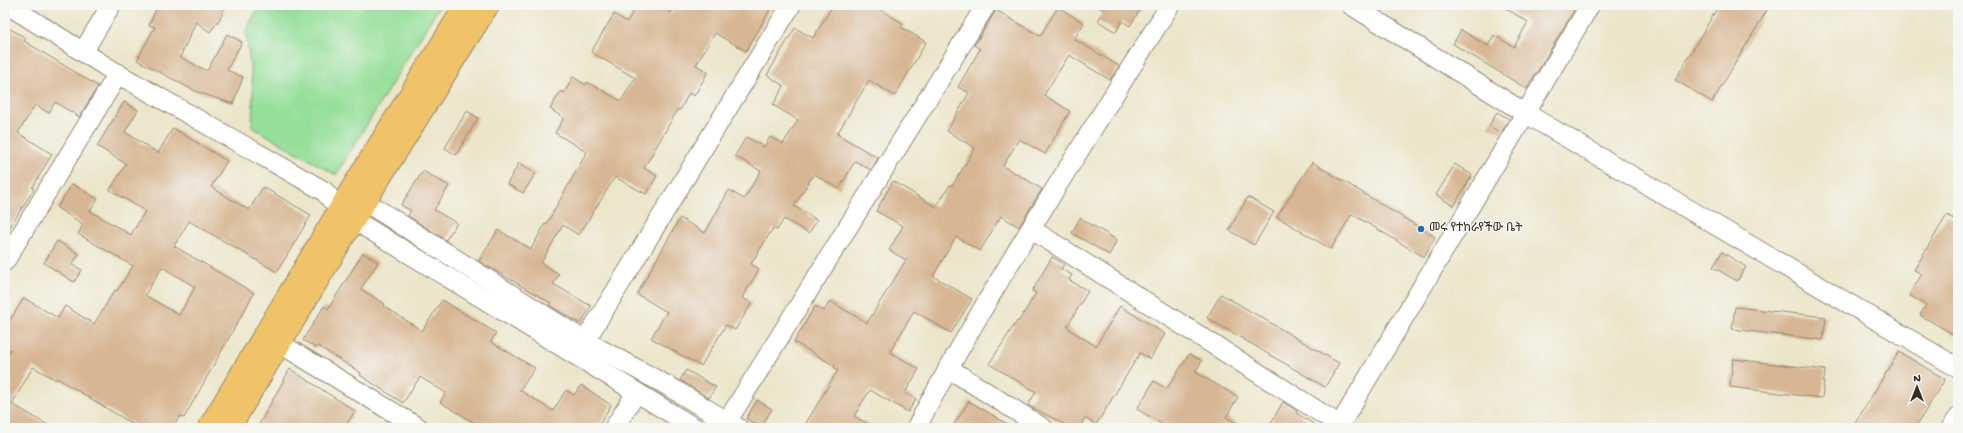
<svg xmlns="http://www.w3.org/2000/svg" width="1963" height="433" font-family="'Gochi Hand','Noto Sans Ethiopic',sans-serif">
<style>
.green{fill:#95df9a;stroke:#68845c}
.building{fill:#d7b693;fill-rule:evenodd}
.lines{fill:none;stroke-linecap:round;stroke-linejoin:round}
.minor-casing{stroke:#938874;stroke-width:21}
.major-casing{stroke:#938874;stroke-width:24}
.minor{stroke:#fff;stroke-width:19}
.major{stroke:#f0c369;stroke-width:22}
.poi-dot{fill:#1f6fb2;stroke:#f6f6f2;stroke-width:1.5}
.labels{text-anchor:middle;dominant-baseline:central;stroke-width:3;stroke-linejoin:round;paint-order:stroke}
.poi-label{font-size:12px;fill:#3b2a1e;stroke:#f6f6f2;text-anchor:start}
</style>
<rect width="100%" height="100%" fill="#f6f6f2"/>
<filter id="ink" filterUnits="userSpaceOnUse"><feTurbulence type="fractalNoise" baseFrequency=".025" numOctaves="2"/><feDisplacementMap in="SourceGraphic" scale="8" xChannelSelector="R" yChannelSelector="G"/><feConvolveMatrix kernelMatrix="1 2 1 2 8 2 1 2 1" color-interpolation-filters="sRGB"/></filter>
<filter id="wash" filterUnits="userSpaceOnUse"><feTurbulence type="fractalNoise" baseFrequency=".012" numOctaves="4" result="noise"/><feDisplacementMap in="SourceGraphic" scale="16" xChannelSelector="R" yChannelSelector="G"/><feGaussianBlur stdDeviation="0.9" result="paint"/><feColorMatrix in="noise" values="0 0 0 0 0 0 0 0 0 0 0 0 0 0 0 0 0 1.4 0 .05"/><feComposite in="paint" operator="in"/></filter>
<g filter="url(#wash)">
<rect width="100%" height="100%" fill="#ebe6ca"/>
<polygon class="green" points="259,5 440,5 336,175 252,127 253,90 246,32"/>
<g id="blocks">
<g class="building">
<polygon points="158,5 226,5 219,20 210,32 196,22 180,57 207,71 227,34 242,42 227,70 243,77 233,104 195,91 137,60 155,27 149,25"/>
<polygon points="637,5 658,5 671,13 679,5 761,5 770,10 746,51 715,33 696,65 708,72 694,96 689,93 680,110 678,109 644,168 657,176 646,194 615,177 579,235 563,225 541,263 559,274 553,284 591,306 581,324 549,305 551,303 479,261 498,230 531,249 545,224 546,225 587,152 555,133 564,118 550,109 561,91 564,93 573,77 586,85 587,82 621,101 635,78 591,52 614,14 627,22"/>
<polygon points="833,5 872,5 904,24 901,27 926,42 895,96 869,80 837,134 878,158 871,170 855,161 839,189 814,174 794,206 817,220 809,233 784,219 777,230 773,228 751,264 759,269 742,298 752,303 735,330 726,325 701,366 651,338 667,312 637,294 680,218 705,233 729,190 744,199 761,171 735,156 746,137 764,147 770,137 783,144 798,120 773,105 784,86 767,75 795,28 813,38"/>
<polygon points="1095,5 1143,5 1130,26 1122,21 1116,32 1098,21 1104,10"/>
<polygon points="1500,5 1577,5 1527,89 1453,44 1461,30 1488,46 1494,35 1514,47 1528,22"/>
<polygon points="1719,5 1770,5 1712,102 1675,80"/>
<polygon points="1058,7 1084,23 1074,39 1119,66 1110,80 1069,55 1044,95 1070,111 1045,154 1019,139 1003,166 1042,189 1019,227 1001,216 980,251 956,237 933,276 972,299 951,333 914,311 890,352 919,369 905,393 916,399 908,412 870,390 854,416 874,428 803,428 838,370 834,367 835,366 794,342 815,306 824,311 830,301 867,323 906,260 889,250 903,226 876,211 893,181 936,207 950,185 952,186 975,148 947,131 969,93 958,87 980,49 974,45 979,38 996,10 1040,36"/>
<polygon points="5,26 26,38 24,41 98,86 79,117 55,102 49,113 35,105 18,133 52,154 32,188 34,189 5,235"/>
<path d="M124 102 138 110 125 132 158 153 173 128 227 161 211 187 249 210 263 187 311 215 277 272 189 221 174 246 254 293 184 418 180 416 172 428H139L57 378 56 380 33 367 12 404 53 428H5V360L11 350 5 347V328L24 298 58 318 65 306 94 324 115 290 117 291 133 266 78 234 83 224 57 208 72 184 98 199 90 211 131 235 145 211 110 190 126 164 97 146ZM162 267 195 287 179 315 145 295Z"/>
<polygon points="467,111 478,118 456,155 445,148"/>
<polygon points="1497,112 1509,119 1501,133 1489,126"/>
<polygon points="1312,162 1435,237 1424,257 1352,214 1331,249 1277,217"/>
<polygon points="519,163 536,173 523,193 507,184"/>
<polygon points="1455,164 1472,175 1454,206 1436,195"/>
<polygon points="423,171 449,186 434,210 457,223 446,240 408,216 411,211 401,205"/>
<polygon points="1248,197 1274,212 1254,245 1229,230"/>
<polygon points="1947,215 1958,221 1958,337 1920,315 1926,305 1909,295 1922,274 1914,270"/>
<polygon points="1080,218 1117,240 1109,255 1072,233"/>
<polygon points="57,241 79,254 72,265 82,270 74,282 44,263"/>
<polygon points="1722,252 1746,267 1737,281 1713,267"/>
<polygon points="363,253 378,262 361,289 385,304 384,306 422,331 442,300 496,333 491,342 535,368 520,390 553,411 566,390 574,395 581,385 611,405 597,428 483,428 440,402 446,393 420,377 403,403 360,375 361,373 318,346 316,348 303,340 324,306 328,309"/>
<polygon points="1052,257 1064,264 1061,269 1072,275 1069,280 1088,291 1067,327 1071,329 1070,330 1096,346 1120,306 1165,334 1150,359 1140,353 1096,425 1085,418 1079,428 1071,428 1028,405 1036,392 989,364 1017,321 1019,321 1036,293 1032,291"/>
<polygon points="1221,294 1339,363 1325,387 1207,318"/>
<polygon points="1735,307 1826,317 1823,340 1732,329"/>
<polygon points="1899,352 1945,379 1934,397 1915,428 1852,428"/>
<polygon points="1189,354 1202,361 1195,372 1238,397 1226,417 1245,428 1168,428 1137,409 1154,381 1167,389"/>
<polygon points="1733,359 1825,370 1822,398 1730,387"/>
<polygon points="290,369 355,411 344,428 257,428"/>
<polygon points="686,370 716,387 709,398 680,380"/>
<polygon points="757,400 772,409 761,427 746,419"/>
<polygon points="969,401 1014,428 952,428"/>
<polygon points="1283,402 1297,411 1296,413 1320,428 1268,428"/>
</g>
</g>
</g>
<g filter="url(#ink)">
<use href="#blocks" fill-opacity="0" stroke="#938874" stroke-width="1"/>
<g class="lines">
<defs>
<g id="minor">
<polyline points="8,5 118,74 324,191 341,211 354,220 695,428"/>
<polyline points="1351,5 1525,113 1958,368"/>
<polyline points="83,52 111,5"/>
<polyline points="353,194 585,341 668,386 738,428"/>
<polyline points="1031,229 1340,425"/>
<polyline points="5,261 118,74"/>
<polyline points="585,341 791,5"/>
<polyline points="279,343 419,428"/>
<polyline points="948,368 1043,428"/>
<polyline points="614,428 636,393"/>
<polyline points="723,428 986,5"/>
<path d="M916 428C993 283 1083 145 1170 5"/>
<polyline points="1338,428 1590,5"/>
<polyline points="1951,428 1958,418"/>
</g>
<g id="major">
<polyline points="209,428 350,192 466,5"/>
<polyline points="229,428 365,201 488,5"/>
</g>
</defs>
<use href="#minor" class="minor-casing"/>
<use href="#major" class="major-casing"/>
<use href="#minor" class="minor"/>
<use href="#major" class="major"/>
</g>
</g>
<circle class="poi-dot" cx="1421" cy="229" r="4"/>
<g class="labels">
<g class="poi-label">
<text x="1429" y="229">መሩ የተከራየችው ቤት</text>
</g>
</g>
<rect width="1963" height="433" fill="none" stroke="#f6f6f2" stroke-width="20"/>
<g transform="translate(1917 387)" stroke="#f6f6f2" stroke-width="3" paint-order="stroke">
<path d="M0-3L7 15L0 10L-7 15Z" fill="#3b2a1e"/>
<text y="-6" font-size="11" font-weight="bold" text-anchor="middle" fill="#3b2a1e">N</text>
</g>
</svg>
